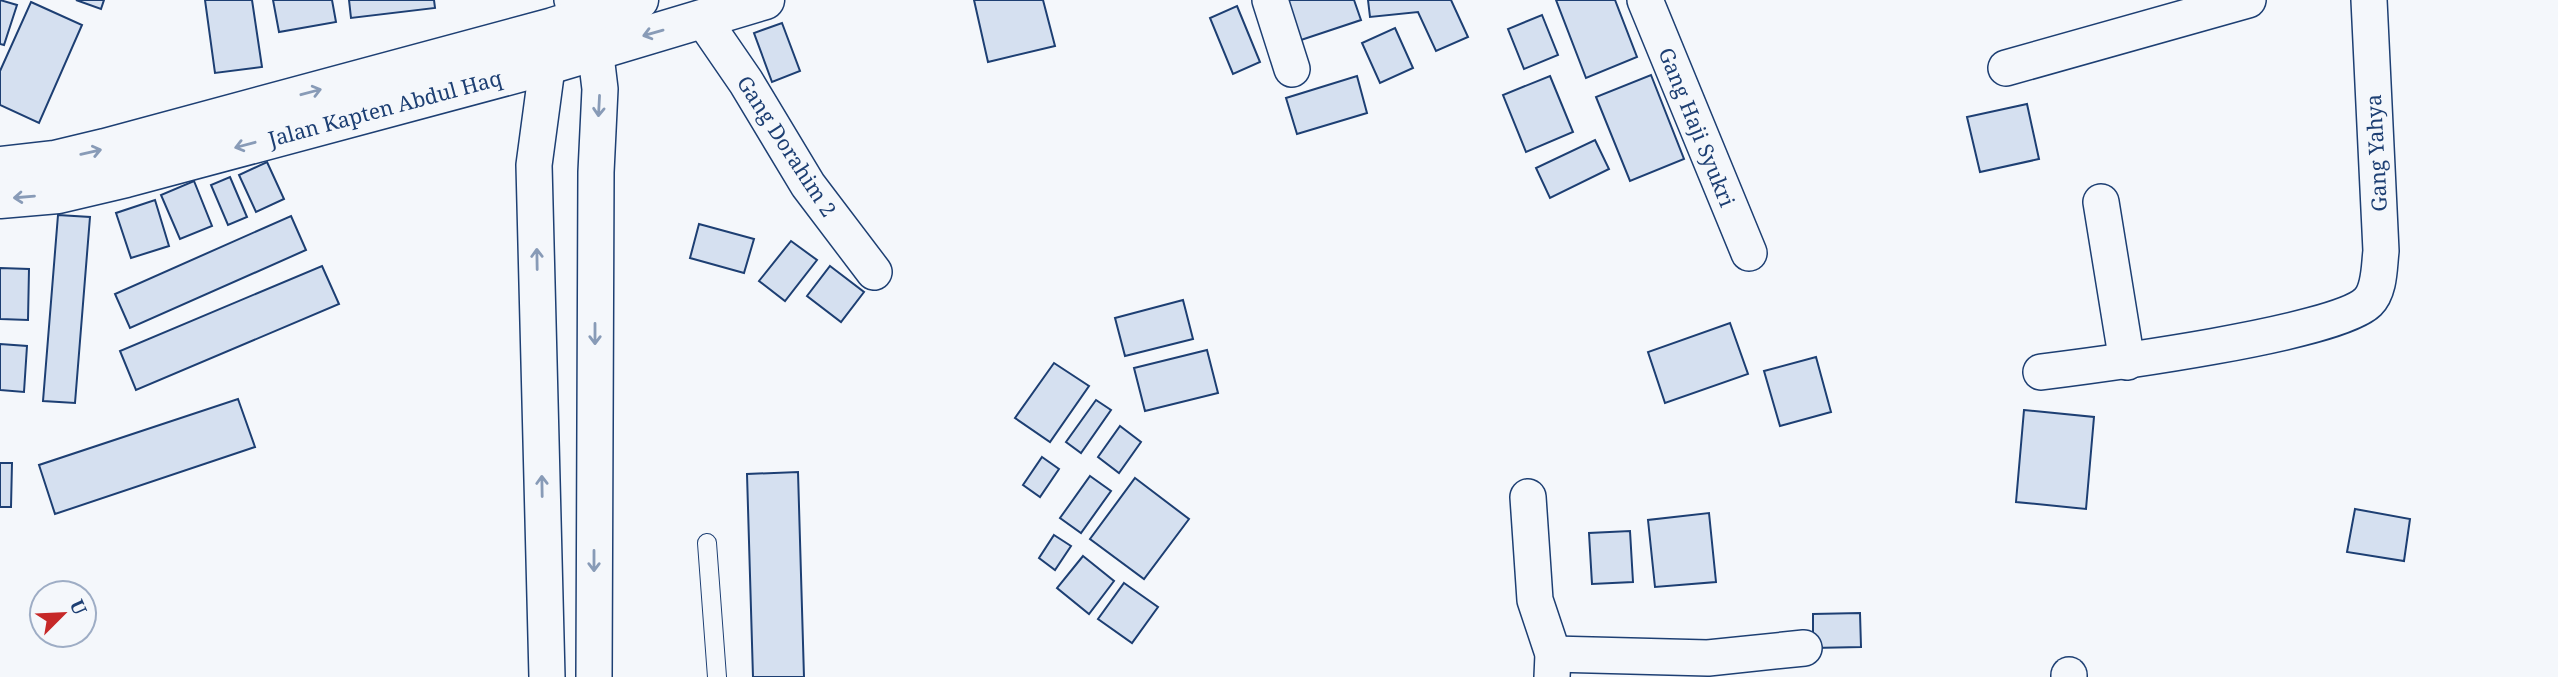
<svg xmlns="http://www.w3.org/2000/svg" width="2558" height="677" font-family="'Noto Serif',serif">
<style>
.building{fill:#d5e0f0;stroke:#1d3f73;stroke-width:2}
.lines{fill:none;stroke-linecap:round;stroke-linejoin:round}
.lane-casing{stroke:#1d3f73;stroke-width:20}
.street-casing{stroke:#1d3f73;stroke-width:38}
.secondary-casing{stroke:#1d3f73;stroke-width:41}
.lane{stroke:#f4f7fb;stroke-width:18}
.street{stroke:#f4f7fb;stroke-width:35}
.secondary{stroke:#f4f7fb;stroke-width:38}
.oneway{stroke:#889bb7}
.labels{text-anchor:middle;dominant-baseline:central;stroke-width:5;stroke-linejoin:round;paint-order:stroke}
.street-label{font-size:21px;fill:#1d3f73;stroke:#f4f7fb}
</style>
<rect width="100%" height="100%" fill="#f4f7fb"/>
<g class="building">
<polygon points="0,0 17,5 4,45 0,44"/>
<polygon points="76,0 104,0 101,9"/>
<polygon points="205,0 252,0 262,67 215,73"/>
<polygon points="273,0 332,0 336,22 279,32"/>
<polygon points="349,0 434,0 435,8 351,18"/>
<polygon points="974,0 1043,0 1055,46 988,62"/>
<polygon points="1274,0 1354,0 1361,20 1289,44"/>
<polygon points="1368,0 1451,0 1468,37 1436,51 1418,12 1370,17"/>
<polygon points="1556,0 1615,0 1637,57 1586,78"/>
<polygon points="31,2 82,25 39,123 0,105 0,71"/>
<polygon points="1237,6 1260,62 1233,74 1210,18"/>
<polygon points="1542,15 1558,55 1524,69 1508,29"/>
<polygon points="782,23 800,71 772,82 754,33"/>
<polygon points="1395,28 1413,68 1380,83 1362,43"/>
<polygon points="1651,75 1684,159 1630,181 1596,97"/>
<polygon points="1357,76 1367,113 1297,134 1286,98"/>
<polygon points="1550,76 1573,132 1526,152 1503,95"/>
<polygon points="2027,104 2039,159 1980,172 1967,117"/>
<polygon points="1595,140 1609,169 1550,198 1536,168"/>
<polygon points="267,162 284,199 256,212 239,175"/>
<polygon points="230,177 247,217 228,225 211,185"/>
<polygon points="194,181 212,226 180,239 161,195"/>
<polygon points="155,200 169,246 131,258 116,213"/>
<polygon points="58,215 90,217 75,403 43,401"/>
<polygon points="291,216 306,250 130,328 115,294"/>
<polygon points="699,224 754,239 744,273 690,258"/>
<polygon points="791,241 817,260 785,301 759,281"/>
<polygon points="322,266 339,304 136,390 120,351"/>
<polygon points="830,266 864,292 841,322 807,296"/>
<polygon points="0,268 29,269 28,320 0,319"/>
<polygon points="1183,300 1193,339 1125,356 1115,318"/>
<polygon points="1730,323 1748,374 1665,403 1648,352"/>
<polygon points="0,344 27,346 24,392 0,390"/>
<polygon points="1207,350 1218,393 1145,411 1134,368"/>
<polygon points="1816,357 1831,412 1780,426 1764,371"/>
<polygon points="1054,363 1089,386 1050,442 1015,418"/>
<polygon points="238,399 255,447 55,514 39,465"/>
<polygon points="1096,400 1111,410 1081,453 1066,442"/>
<polygon points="2024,410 2094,417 2086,509 2016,502"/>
<polygon points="1120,426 1141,442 1119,473 1098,457"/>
<polygon points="1042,457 1059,469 1040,497 1023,485"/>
<polygon points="0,463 12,463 11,507 0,507"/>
<polygon points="798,472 804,677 753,677 747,474"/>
<polygon points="1090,476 1111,491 1081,533 1060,518"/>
<polygon points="1135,478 1189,519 1144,579 1090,539"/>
<polygon points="2355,509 2410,519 2404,561 2347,552"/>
<polygon points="1709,513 1716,582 1655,587 1648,520"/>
<polygon points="1630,531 1633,582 1592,584 1589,533"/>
<polygon points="1054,535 1071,546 1055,570 1039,558"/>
<polygon points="1083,556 1114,581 1089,614 1057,588"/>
<polygon points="1124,583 1158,607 1132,643 1098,619"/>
<polygon points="1860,613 1861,647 1813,648 1813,614"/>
</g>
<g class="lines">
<defs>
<polyline id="lane" points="707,543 717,677"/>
<g id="street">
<polyline points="572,0 591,14 600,89 596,172 594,677"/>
<polyline points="1270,0 1292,69"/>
<polyline points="1645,0 1749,253"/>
<polyline points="702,18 746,82 808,185 874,272"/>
<polyline points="2006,68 2248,0"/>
<polyline points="2101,202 2127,362"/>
<path d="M2041 372C2097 365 2336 334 2368 302 2380 290 2379 267 2381 251L2369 0"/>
<polyline points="1528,497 1535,600 1553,654 1552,677"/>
<polyline points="1553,654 1708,658 1804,648"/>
<polyline points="2069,675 2069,677"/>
<polyline points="547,677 534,165 551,38"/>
</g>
<g id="secondary">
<polyline points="0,166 55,160 105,148 553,27 639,0"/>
<polyline points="0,199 58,194 126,178 548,65 765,0"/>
</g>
</defs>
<use href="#lane" class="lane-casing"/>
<use href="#street" class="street-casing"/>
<use href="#secondary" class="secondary-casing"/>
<use href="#lane" class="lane"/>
<use href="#street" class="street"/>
<use href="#secondary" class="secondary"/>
</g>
<defs><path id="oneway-shaft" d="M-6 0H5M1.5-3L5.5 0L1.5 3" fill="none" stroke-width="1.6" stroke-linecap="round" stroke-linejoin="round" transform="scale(1.75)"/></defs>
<g class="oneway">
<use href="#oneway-shaft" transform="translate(653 33) rotate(164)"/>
<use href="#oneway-shaft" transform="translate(311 92) rotate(-15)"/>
<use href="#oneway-shaft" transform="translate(599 106) rotate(93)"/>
<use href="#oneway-shaft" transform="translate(245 145) rotate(165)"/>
<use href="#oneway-shaft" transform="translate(91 152) rotate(-13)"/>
<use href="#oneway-shaft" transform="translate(24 197) rotate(175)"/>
<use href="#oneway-shaft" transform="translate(537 259) rotate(-91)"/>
<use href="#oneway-shaft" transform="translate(595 334) rotate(90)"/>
<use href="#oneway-shaft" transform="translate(542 486) rotate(-91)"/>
<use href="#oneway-shaft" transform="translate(594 561) rotate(90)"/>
</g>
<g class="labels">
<g class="street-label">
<text transform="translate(385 108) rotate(-15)">Jalan Kapten Abdul Haq</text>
<text transform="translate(1697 127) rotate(68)">Gang Haji Syukri</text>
<text transform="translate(787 146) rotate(57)">Gang Dorahim 2</text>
<text transform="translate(2376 153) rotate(-93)">Gang Yahya</text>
</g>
</g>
<g transform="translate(63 614) rotate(66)"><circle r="33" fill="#f4f7fb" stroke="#9eadc5" stroke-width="2"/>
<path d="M0-5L12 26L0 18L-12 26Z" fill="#c62828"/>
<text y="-10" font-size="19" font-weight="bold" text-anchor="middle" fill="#1d3f73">U</text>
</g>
</svg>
